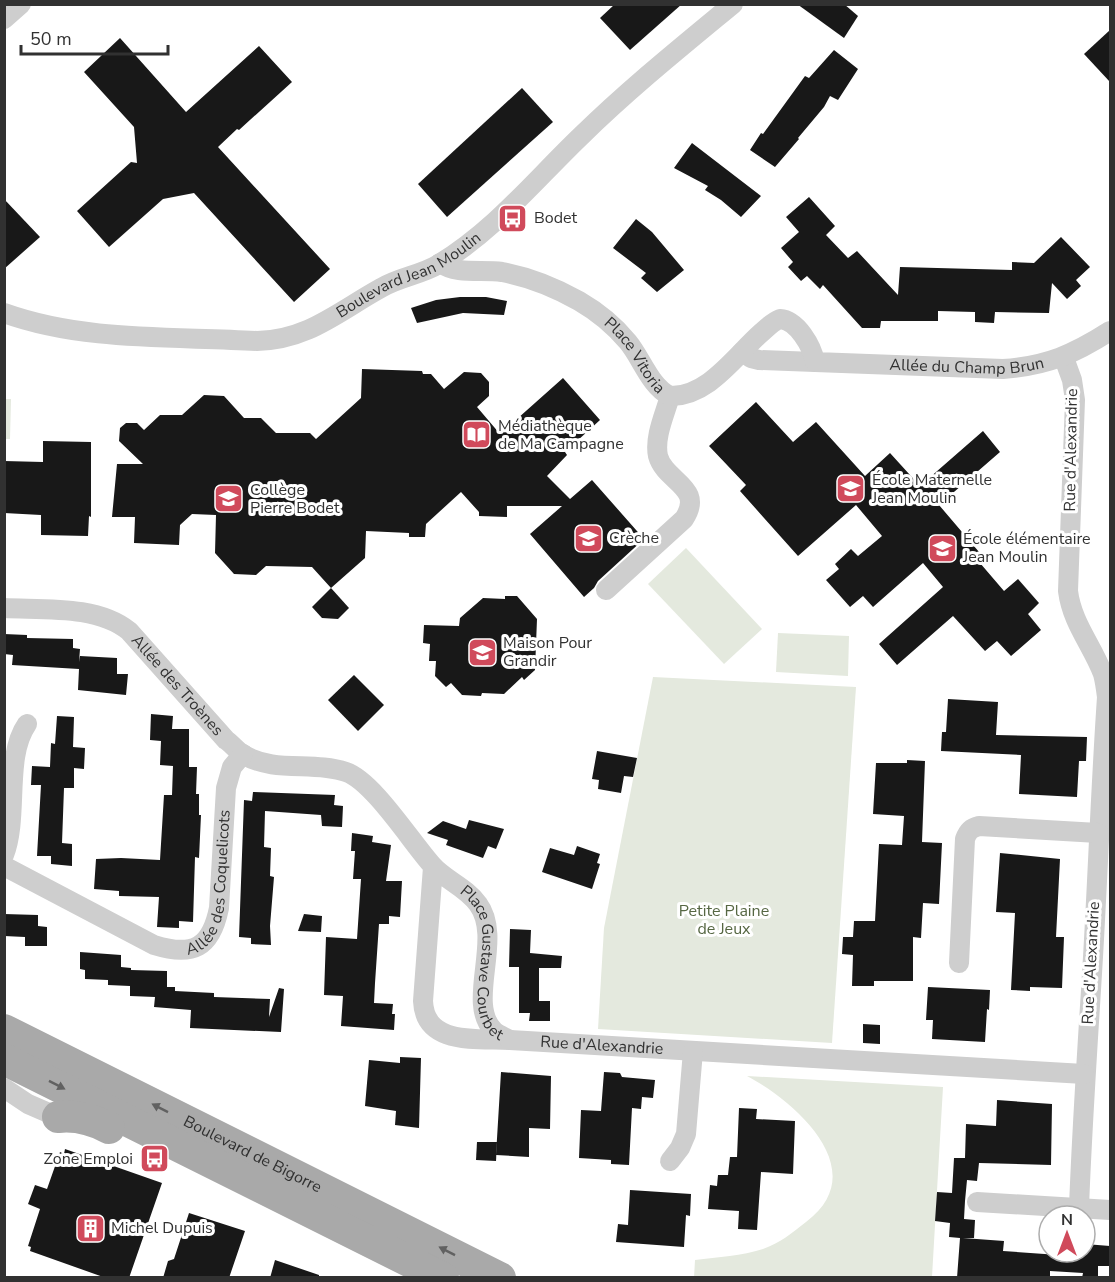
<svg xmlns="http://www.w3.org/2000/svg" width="1115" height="1282" font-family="'Nunito Sans',sans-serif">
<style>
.green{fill:#e4e9de}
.building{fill:#181818}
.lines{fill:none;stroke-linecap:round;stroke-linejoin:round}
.street{stroke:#cecece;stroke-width:20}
.primary{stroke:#a9a9a9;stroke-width:32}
.oneway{fill:#616161}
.labels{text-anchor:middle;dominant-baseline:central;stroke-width:6;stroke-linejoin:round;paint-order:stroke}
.poi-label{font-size:16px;fill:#313131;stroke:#fff;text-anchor:start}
.street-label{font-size:16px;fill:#313131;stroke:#fff}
.park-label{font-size:16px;fill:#566743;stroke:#fff}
</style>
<rect width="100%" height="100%" fill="#fff"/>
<g class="green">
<polygon points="5,399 11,399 10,439 5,439"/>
<polygon points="686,548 762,629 724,664 648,584"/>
<polygon points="778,633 849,636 848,676 776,672"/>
<polygon points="653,677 856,687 832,1043 598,1029 604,928"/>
<path d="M747 1076 943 1087 932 1277 694 1278 695 1260C718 1257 742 1256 763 1249 780 1243 792 1233 806 1222 874 1171 796 1102 747 1076Z"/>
</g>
<g class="building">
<polygon points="615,4 682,4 630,50 600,18"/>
<polygon points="797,4 844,4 858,16 844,38"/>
<polygon points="1110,30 1110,82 1084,54"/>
<polygon points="120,38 186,112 259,46 292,82 239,130 237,129 218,147 330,269 294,302 194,193 163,199 109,247 77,211 131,162 137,163 134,127 84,72"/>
<polygon points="834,50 858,69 838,100 830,96 824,107 798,138 799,139 775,167 750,150 761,133 763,134 805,76 809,78"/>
<polygon points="522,88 553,122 447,217 418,184"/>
<polygon points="692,143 761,196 741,217 721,200 705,190 708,186 674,168"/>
<polygon points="809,197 835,226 826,235 848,258 857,251 898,295 900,267 1012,270 1012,262 1034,263 1061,237 1090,267 1076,280 1081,286 1067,299 1052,283 1049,313 995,312 994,323 975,322 975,312 938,311 938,321 881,321 880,328 862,328 823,285 820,289 807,276 801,281 788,267 793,262 781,248 799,232 786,217"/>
<polygon points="4,199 40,237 4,269"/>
<polygon points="636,219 652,232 684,270 657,292 641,278 646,273 613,248"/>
<polygon points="460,297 486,297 507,301 504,315 463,313 417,323 411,308 436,300"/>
<polygon points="362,369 422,371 423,374 431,374 444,389 464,372 481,373 489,382 489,396 477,407 500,434 563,378 600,420 565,452 567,455 547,476 570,499 592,480 644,539 598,581 594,588 584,597 530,534 562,506 507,506 507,517 479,516 479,512 461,492 426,524 425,537 409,537 409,533 366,531 365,558 331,588 312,567 266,566 256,575 234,574 215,553 216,515 192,514 180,525 179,545 134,543 135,517 112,517 117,464 143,464 119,441 120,428 126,423 137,423 144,430 160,415 182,415 204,395 224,396 244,418 261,418 276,433 310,433 316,439 361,398"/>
<polygon points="756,402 793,442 816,422 865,476 890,453 920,486 983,431 1000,452 939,505 985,559 980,563 1004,591 1018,579 1039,603 1028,614 1041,630 1011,656 997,641 985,651 953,616 897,665 879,644 943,587 923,563 873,607 863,596 850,607 826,580 839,569 835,564 851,549 858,556 882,536 856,505 798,556 740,491 746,485 709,446"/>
<polygon points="43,441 91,442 91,517 89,516 88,536 41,535 41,515 4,513 4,461 43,462"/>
<polygon points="331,588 349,608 338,619 322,618 312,607"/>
<polygon points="505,596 517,596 537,619 535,670 524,680 522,677 504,694 482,693 481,696 462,695 451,683 446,687 435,676 436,661 429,661 430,644 423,643 424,625 459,626 460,618 483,598 505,599"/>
<polygon points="4,634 27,635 27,638 73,639 73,648 80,649 79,662 80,656 117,658 117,674 128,674 126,695 78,690 79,669 12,665 13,655 4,654"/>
<polygon points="354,675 384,705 358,731 328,700"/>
<polygon points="948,699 998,702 996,735 1087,737 1086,761 1079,761 1077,797 1019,794 1021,755 941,751 942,732 946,732"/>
<polygon points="151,714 173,716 172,729 189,729 189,767 197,767 196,794 199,794 199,815 201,815 199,858 195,857 193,922 179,921 179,928 157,927 159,897 119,896 119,891 94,889 96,859 121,858 160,860 164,795 172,795 173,766 160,765 161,741 150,740"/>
<polygon points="57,716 74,717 73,747 85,748 84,769 74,768 74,788 64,788 62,843 72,844 72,866 51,864 51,856 37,856 41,785 31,785 32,766 50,767 51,743 55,744"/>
<polygon points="597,751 637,758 633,777 624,776 621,793 598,789 599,780 592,779"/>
<polygon points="907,760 925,761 922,842 942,843 939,904 923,903 921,938 913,937 913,981 874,981 874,986 852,986 853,955 842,954 843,937 853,937 854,921 875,921 879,844 902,845 904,816 873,814 876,763 907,763"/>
<polygon points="253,792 335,795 334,805 343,806 342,827 322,826 321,815 265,811 264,847 271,848 270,876 274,877 270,926 271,945 251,944 251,938 239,937 244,800 252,801"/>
<polygon points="469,820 504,829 496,849 488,846 483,858 446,845 448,840 427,833 443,821 466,829"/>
<polygon points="352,833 373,836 372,842 391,845 386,881 402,881 400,917 389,916 389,924 379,924 375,983 374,1003 393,1004 392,1014 395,1014 394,1030 341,1026 343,996 324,995 326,937 357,939 361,879 353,879 355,851 351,851"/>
<polygon points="577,846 600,854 597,863 600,864 592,889 542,872 550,848 574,855"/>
<polygon points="1000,853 1060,859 1056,937 1064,937 1062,988 1030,987 1030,991 1011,990 1015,913 996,912"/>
<polygon points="4,914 38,915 38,926 47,927 47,946 25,946 25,937 4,936"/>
<polygon points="304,914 322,916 321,932 298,931"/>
<polygon points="510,929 531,930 530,953 562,956 561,968 539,968 539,1001 550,1001 550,1021 529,1021 530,1013 519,1013 519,967 509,967"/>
<polygon points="80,952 121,955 121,967 131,968 131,970 167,971 167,987 175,987 175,991 214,993 214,997 270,999 269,1017 279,988 284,989 281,1032 190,1028 191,1010 154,1007 155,997 130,996 130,986 108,985 108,980 85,979 85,970 80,969"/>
<polygon points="928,987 990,990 989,1010 987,1009 985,1042 932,1039 933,1020 926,1020"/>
<polygon points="863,1024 880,1025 880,1044 863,1043"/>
<polygon points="400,1057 421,1058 419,1128 395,1125 396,1111 365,1106 369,1060 400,1063"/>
<polygon points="501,1072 551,1076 550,1129 529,1128 529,1157 496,1155"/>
<polygon points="604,1072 620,1073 622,1077 655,1080 653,1098 642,1097 641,1109 632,1108 629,1165 611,1164 611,1160 579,1158 581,1110 601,1111"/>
<polygon points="997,1100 1052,1104 1051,1165 979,1163 977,1181 967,1180 965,1201 964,1219 975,1220 974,1238 963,1238 1004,1241 1003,1251 1073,1256 1073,1252 1085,1252 1085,1244 1110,1246 1110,1266 1098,1266 1098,1278 1082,1278 1083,1273 1050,1271 1050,1278 957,1278 960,1238 949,1237 950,1223 935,1221 937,1192 952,1193 954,1158 965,1158 966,1124 996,1126"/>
<polygon points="739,1108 757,1109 756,1119 795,1121 793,1174 761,1172 757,1230 738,1229 739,1211 708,1209 710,1185 717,1186 718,1175 728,1175 730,1157 737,1157"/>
<polygon points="477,1142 497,1142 496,1161 476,1160"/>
<polygon points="65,1149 162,1183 129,1278 106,1278 30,1251 31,1247 28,1246 40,1209 28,1204 35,1185 47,1189 60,1152 64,1154"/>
<polygon points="630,1190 691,1194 690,1216 686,1215 684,1247 616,1242 618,1224 628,1225"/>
<polygon points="189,1213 245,1231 229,1278 163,1278 168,1261 174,1259"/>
<polygon points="275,1260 319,1275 319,1278 270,1278"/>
</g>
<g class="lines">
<g class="street">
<polyline points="4,19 21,4"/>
<path id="s1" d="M440 263C457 275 482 269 502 272 529 277 556 288 579 301 598 312 614 325 628 342 642 359 650 386 670 396 665 414 654 437 658 456 665 482 705 487 684 519L606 590"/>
<path id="s2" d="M4 313C85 342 173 336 257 341 308 340 339 311 381 288 399 277 421 275 439 264 495 230 535 180 581 136 629 89 681 47 733 4"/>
<polyline points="742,352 751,358 759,360 815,362"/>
<path d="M1064 358 1072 380 1075 400 1068 591C1072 623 1092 645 1103 674 1105 681 1106 689 1107 697 1101 784 1098 871 1093 957 1088 1041 1082 1125 1079 1208"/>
<path id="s3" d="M670 396C708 397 735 356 761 333 767 328 772 322 780 319 797 320 812 346 815 362L1003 369C1047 366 1074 354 1110 331"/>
<path id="s4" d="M4 608C44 610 97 605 129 631L226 740C232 744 237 751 244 755 275 773 313 761 346 772 373 781 412 843 432 865 445 880 466 887 478 904 504 939 465 1003 494 1031 498 1035 505 1037 510 1040 477 1038 425 1046 423 1001L433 867"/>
<path d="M4 855C19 816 4 757 27 724"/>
<path id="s5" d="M4 866 154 945C193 957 211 948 219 908L226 788 232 767 243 754"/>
<path d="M959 963 965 839C968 831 971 828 979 826L1098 833"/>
<path id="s6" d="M510 1040 1084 1074"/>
<polyline points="4,1088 28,1104 58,1117"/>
<polyline points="670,1161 680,1148 686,1134 693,1051"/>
<polyline points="977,1202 1110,1210"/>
</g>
<g class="primary">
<path id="s7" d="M4 1030 500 1278"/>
<polyline points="4,1059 443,1278"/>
<path d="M58 1117C76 1115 92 1119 109 1128"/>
</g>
</g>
<defs><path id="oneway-solid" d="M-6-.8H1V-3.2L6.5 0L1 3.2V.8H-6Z" transform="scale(1.5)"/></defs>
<g class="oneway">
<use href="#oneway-solid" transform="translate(57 1085) rotate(27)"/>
<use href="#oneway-solid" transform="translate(160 1108) rotate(-153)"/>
<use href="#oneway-solid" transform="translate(447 1251) rotate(-153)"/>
</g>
<defs>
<symbol id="bus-square" viewBox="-11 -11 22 22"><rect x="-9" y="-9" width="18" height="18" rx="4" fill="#d04a5b" stroke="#fff"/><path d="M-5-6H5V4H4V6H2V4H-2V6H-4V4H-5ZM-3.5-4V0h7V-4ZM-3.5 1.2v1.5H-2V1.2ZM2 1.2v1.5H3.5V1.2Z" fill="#fff"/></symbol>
<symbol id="library-square" viewBox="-11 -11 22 22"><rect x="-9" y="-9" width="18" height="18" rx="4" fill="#d04a5b" stroke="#fff"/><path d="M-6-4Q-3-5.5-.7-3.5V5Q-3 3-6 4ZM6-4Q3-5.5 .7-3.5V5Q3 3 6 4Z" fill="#fff"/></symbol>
<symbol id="school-square" viewBox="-11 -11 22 22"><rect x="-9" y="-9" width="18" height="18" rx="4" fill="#d04a5b" stroke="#fff"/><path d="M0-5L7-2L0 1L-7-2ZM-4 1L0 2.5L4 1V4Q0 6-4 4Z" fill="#fff"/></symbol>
<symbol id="building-square" viewBox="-11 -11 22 22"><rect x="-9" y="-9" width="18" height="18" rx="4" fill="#d04a5b" stroke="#fff"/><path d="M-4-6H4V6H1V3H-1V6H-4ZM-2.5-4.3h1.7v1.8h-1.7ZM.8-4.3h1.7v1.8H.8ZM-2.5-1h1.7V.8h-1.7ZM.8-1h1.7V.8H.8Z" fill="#fff"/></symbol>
</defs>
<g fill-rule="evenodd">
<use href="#bus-square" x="496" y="202" width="33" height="33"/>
<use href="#library-square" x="460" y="418" width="33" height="33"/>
<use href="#school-square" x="834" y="472" width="33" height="33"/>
<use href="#school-square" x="212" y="482" width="33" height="33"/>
<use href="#school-square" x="572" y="522" width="33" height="33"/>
<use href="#school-square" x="926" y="532" width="33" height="33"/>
<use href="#school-square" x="466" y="636" width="33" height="33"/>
<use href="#bus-square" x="138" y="1142" width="33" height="33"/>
<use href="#building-square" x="74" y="1212" width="33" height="33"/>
</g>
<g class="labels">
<g class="poi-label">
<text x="534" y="218">Bodet</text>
<text x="498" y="426">Médiathèque<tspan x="498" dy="18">de Ma Campagne</tspan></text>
<text x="872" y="480">École Maternelle<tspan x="872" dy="18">Jean Moulin</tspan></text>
<text x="250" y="490">Collège<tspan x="250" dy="18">Pierre Bodet</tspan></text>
<text x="609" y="538">Crèche</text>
<text x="963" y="539">École élémentaire<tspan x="963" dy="18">Jean Moulin</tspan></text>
<text x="503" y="643">Maison Pour<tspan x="503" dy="18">Grandir</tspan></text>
<text x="133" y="1159" text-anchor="end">Zone Emploi</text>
<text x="111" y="1228">Michel Dupuis</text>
</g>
<g class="street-label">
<text stroke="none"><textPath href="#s2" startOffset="423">Boulevard Jean Moulin</textPath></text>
<text stroke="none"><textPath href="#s1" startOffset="225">Place Vitoria</textPath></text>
<text stroke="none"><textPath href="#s3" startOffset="348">Allée du Champ Brun</textPath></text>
<text transform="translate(1071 450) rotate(-89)">Rue d'Alexandrie</text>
<text stroke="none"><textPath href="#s4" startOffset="202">Allée des Troènes</textPath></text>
<text stroke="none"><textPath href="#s5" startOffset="280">Allée des Coquelicots</textPath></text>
<text stroke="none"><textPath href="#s4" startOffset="651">Place Gustave Courbet</textPath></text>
<text transform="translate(1091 963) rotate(-87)">Rue d'Alexandrie</text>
<text stroke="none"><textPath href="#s6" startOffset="92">Rue d'Alexandrie</textPath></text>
<text stroke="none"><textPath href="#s7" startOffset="278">Boulevard de Bigorre</textPath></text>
</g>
<g class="park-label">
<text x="724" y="911">Petite Plaine<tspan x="724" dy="18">de Jeux</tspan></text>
</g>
</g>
<rect width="1115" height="1282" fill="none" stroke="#313131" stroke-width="12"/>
<g transform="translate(1067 1234)"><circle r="28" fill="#ffffff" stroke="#adadad" stroke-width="1.5"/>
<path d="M0-4.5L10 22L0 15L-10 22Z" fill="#d04a5b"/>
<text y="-9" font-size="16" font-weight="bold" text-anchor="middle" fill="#313131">N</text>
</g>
<path d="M21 45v9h147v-9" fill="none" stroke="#313131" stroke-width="3"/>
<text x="30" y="45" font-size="18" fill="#313131" stroke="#ffffff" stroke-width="4.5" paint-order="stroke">50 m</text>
</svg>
